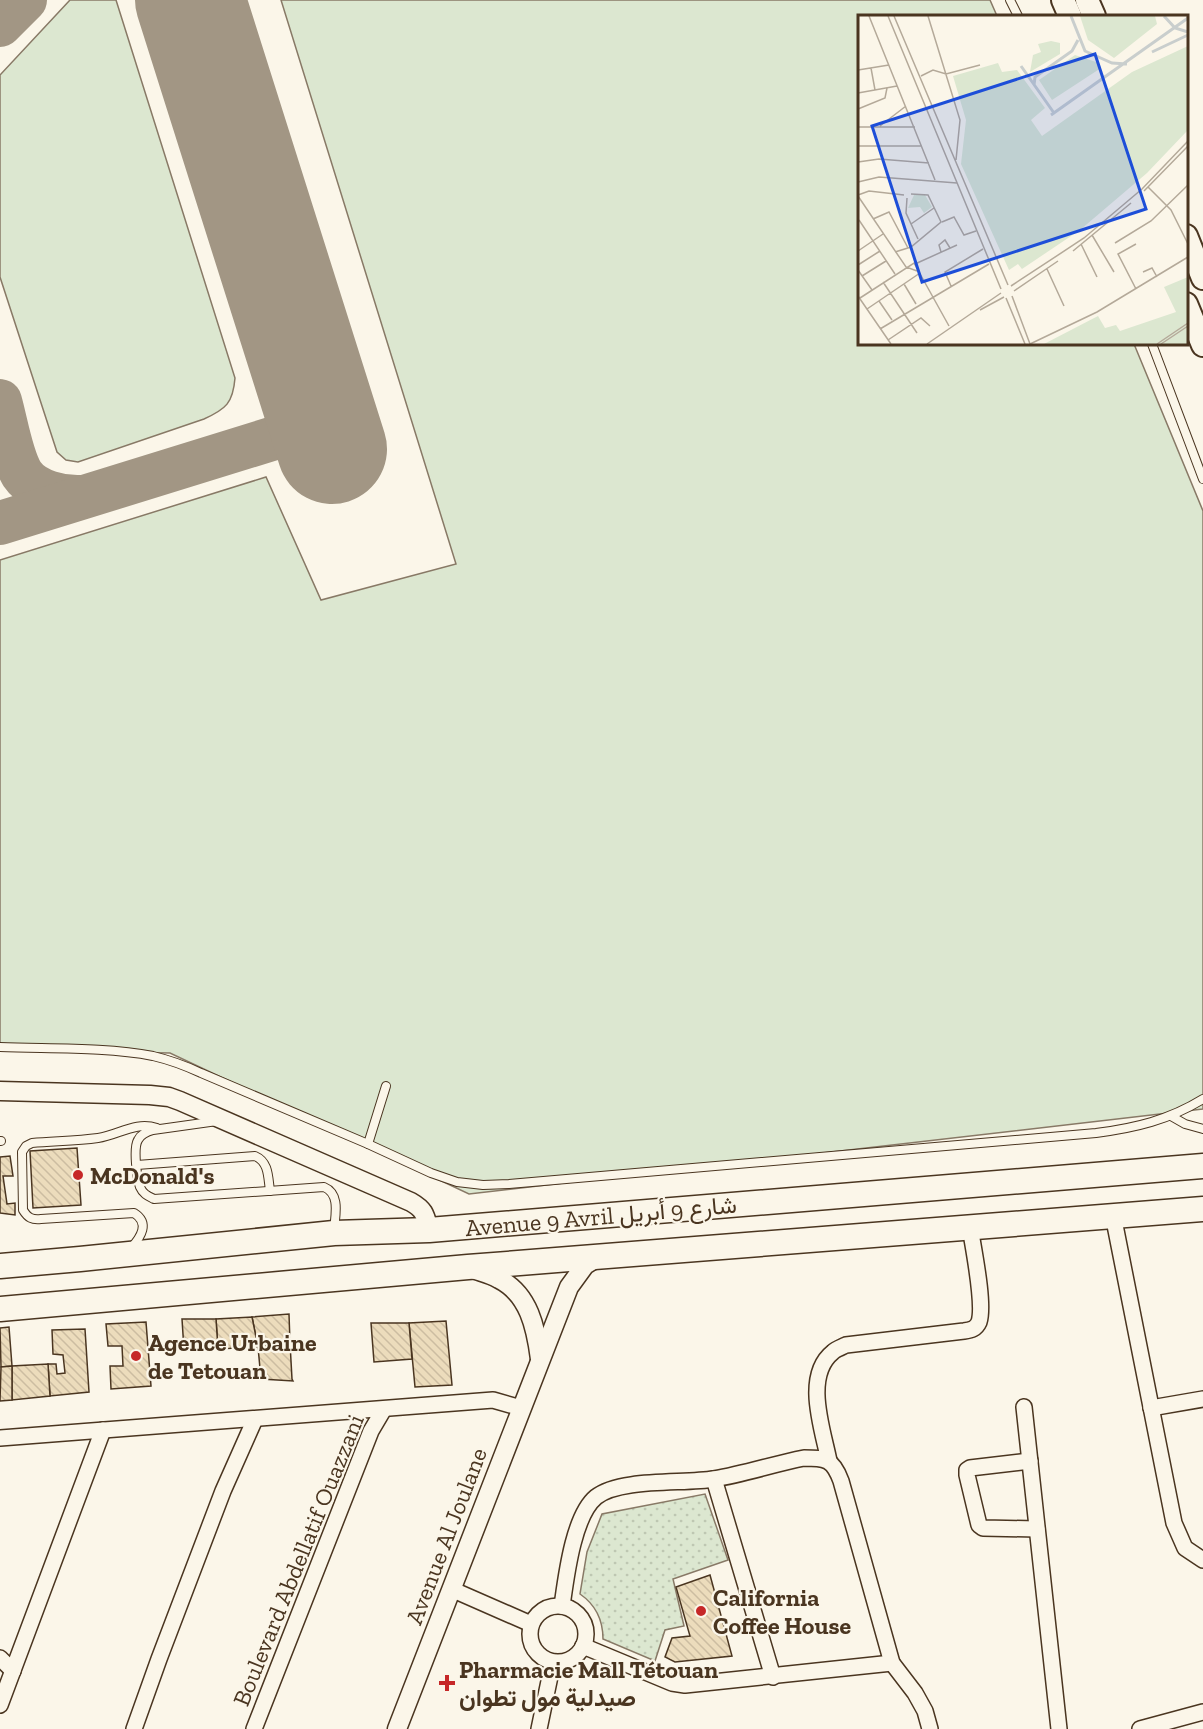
<svg xmlns="http://www.w3.org/2000/svg" width="1203" height="1729" font-family="'Zilla Slab',Vazirmatn,serif">
<style>
.grass{fill:#dce7d0;stroke:#887966;stroke-width:1.5}
.park{fill:url(#park-dots);stroke:#887966;stroke-width:1.5}
.lines{fill:none;stroke-linecap:round;stroke-linejoin:round}
.taxiway{stroke:#a29684;stroke-width:44}
.runway{stroke:#a29684;stroke-width:110}
.building{fill:url(#building-back-hatch);stroke:#4a3520;stroke-width:1.5}
.service-casing{stroke:#4a3520;stroke-width:10}
.minor-casing{stroke:#4a3520;stroke-width:18}
.tertiary-casing{stroke:#4a3520;stroke-width:21}
.primary-casing{stroke:#4a3520;stroke-width:26}
.trunk-casing{stroke:#4a3520;stroke-width:27}
.service{stroke:#fbf6e9;stroke-width:8}
.minor{stroke:#fbf6e9;stroke-width:15}
.tertiary{stroke:#fbf6e9;stroke-width:18}
.primary{stroke:#fbf6e9;stroke-width:22}
.trunk{stroke:#fbf6e9;stroke-width:24}
.poi-dot{fill:#c62828;stroke:#fbf6e9;stroke-width:2}
.labels{text-anchor:middle;dominant-baseline:central;stroke-width:4.5;stroke-linejoin:round;paint-order:stroke}
.poi-label{font-size:24px;font-weight:bold;fill:#4a3520;stroke:#fbf6e9;text-anchor:start}
.street-label{font-size:24px;fill:#4a3520;stroke:#fbf6e9}
.inset-river{fill:none;stroke:#c9cecd;stroke-width:3}
.inset-road{fill:none;stroke:#b4a999;stroke-width:1.5}
.view{fill:#1d4ed8;fill-opacity:0.15;stroke:#1d4ed8;stroke-width:3}
.inset-edge{fill:none;stroke:#4a3520;stroke-width:3}
</style>
<defs>
<pattern id="park-dots" width="8" height="8" patternUnits="userSpaceOnUse" patternTransform="scale(1.5)"><rect width="8" height="8" fill="#dce7d0"/><path d="M2 2h.1M6 6h.1" fill="none" stroke="#bec7b2" stroke-width="1.8" stroke-linecap="round"/></pattern>
<pattern id="building-back-hatch" width="6" height="6" patternUnits="userSpaceOnUse" patternTransform="scale(1.5)"><rect width="6" height="6" fill="#ecdcbc"/><path d="M-1 5l2 2M0 0l6 6M5-1l2 2" fill="none" stroke="#ccbda1"/></pattern>
</defs>
<rect width="100%" height="100%" fill="#fbf6e9"/>
<g class="grass">
<path d="M70 0H116L235 378C233 403 226 409 204 419L78 462 66 460 57 452 0 277V75Z"/>
<polygon points="281,0 990,0 997,16 860,16 860,344 1134,344 1203,511 1203,1109 469,1194 170,1053 0,1050 0,560 266,477 321,600 456,564"/>
</g>
<path class="park" d="M705 1494 728 1560 673 1579 684 1626 665 1630 655 1661 603 1639C603 1620 596 1605 580 1594L587 1552 602 1514Z"/>
<g class="lines">
<g class="taxiway">
<polyline points="0,25 25,0"/>
<path d="M0 401C6 422 11 456 22 474 34 492 63 498 82 497"/>
<polyline points="0,523 323,423"/>
</g>
<polyline class="runway" points="190,0 332,449"/>
</g>
<g class="building">
<polygon points="77,1148 81,1205 33,1208 30,1151"/>
<polygon points="10,1156 13,1176 3,1176 7,1204 15,1203 15,1215 0,1213 0,1157"/>
<polygon points="289,1314 290,1343 258,1347 252,1317"/>
<polygon points="252,1317 258,1347 218,1349 216,1319"/>
<polygon points="182,1319 216,1319 218,1349 184,1350"/>
<polygon points="446,1321 452,1385 415,1387 409,1323"/>
<polygon points="146,1322 151,1386 111,1389 110,1366 123,1366 122,1346 108,1346 106,1324"/>
<polygon points="371,1323 409,1323 412,1359 374,1362"/>
<polygon points="9,1327 12,1366 1,1367 0,1328"/>
<polygon points="85,1329 89,1392 50,1396 48,1364 56,1364 57,1374 65,1373 63,1355 53,1354 52,1330"/>
<polygon points="290,1343 292,1379 293,1381 261,1379 258,1347"/>
<polygon points="48,1364 50,1396 12,1400 12,1366"/>
<polygon points="12,1366 12,1400 0,1401 1,1367"/>
<polygon points="710,1575 732,1656 675,1662 665,1657 672,1638 690,1636 676,1587"/>
</g>
<g class="lines">
<defs>
<g id="service">
<polyline points="1010,0 1018,16"/>
<polyline points="1152,344 1203,479"/>
<path d="M0 1047C49 1049 106 1047 153 1056 170 1060 186 1066 201 1073L368 1144 431 1173 457 1182 483 1185 509 1184 1096 1133C1135 1128 1169 1120 1203 1099"/>
<polyline points="1171,1116 1185,1124 1203,1129"/>
<path d="M217 1121 153 1130C146 1132 141 1134 138 1140 133 1148 137 1179 140 1187 143 1194 148 1196 154 1199L324 1187C341 1194 335 1216 334 1231"/>
<polyline points="0,1141 1,1141"/>
<polyline points="368,1144 386,1086"/>
<path d="M137 1165 255 1156C269 1162 268 1177 270 1191"/>
<path d="M131 1248C141 1237 150 1223 134 1213L41 1219C32 1220 28 1218 23 1210L22 1152 26 1146 32 1143C54 1141 76 1141 98 1138 119 1135 135 1121 157 1128"/>
</g>
<g id="minor">
<polyline points="1113,1215 1174,1523 1185,1548 1203,1560"/>
<polyline points="1024,1407 1059,1729"/>
<polyline points="1151,1408 1203,1399"/>
<polyline points="0,1438 493,1400 521,1408"/>
<path d="M829 1461C823 1430 803 1376 833 1352 836 1349 842 1347 846 1345L964 1331C971 1330 976 1329 979 1322 985 1304 973 1247 970 1227"/>
<polyline points="1030,1461 970,1468 967,1470 967,1475 979,1525 983,1528 1037,1529"/>
<polyline points="714,1479 773,1677"/>
<polyline points="451,1589 531,1624"/>
<path d="M562 1606C566 1578 573 1516 596 1497 620 1478 683 1484 714 1479 744 1474 774 1464 804 1458 826 1458 833 1459 841 1481L892 1663 915 1693 925 1711 930 1729"/>
<circle cx="558" cy="1634" r="28"/>
<polyline points="583,1646 672,1683 685,1685 892,1663"/>
<polyline points="0,1658 13,1671"/>
<polyline points="0,1705 103,1430"/>
<polyline points="134,1729 159,1659 223,1491 255,1419"/>
<polyline points="254,1729 371,1431 384,1409"/>
<polyline points="539,1729 553,1662"/>
<polyline points="1140,1729 1203,1712"/>
</g>
<g id="tertiary">
<path d="M0 1091 150 1095 169 1097 180 1101 411 1202C425 1210 425 1215 429 1230"/>
<path d="M473 1269C481 1272 491 1274 499 1279 529 1294 536 1328 540 1359"/>
<polyline points="397,1729 569,1287 585,1265 598,1257"/>
</g>
<g id="primary">
<polyline points="1063,0 1070,16"/>
<polyline points="1087,0 1094,16"/>
<polyline points="1186,236 1203,278"/>
<polyline points="1186,304 1203,345"/>
</g>
<g id="trunk">
<polyline points="0,1266 80,1259 334,1233 429,1230 1203,1166"/>
<polyline points="0,1309 468,1267 1203,1209"/>
</g>
</defs>
<use href="#service" class="service-casing"/>
<use href="#minor" class="minor-casing"/>
<use href="#tertiary" class="tertiary-casing"/>
<use href="#primary" class="primary-casing"/>
<use href="#trunk" class="trunk-casing"/>
<use href="#service" class="service"/>
<use href="#minor" class="minor"/>
<use href="#tertiary" class="tertiary"/>
<use href="#primary" class="primary"/>
<use href="#trunk" class="trunk"/>
</g>
<g class="poi-dot">
<circle cx="78" cy="1175" r="6"/>
<circle cx="136" cy="1356" r="6"/>
<circle cx="701" cy="1611" r="6"/>
<path d="M444 1674h6v6h6v6h-6v6h-6v-6h-6v-6h6z"/>
</g>
<g class="labels">
<g class="poi-label">
<text x="90" y="1175">McDonald's</text>
<text x="148" y="1342">Agence Urbaine<tspan x="148" dy="28">de Tetouan</tspan></text>
<text x="713" y="1597">California<tspan x="713" dy="28">Coffee House</tspan></text>
<text x="459" y="1669">Pharmacie Mall Tétouan<tspan x="459" dy="28">صيدلية مول تطوان</tspan></text>
</g>
<g class="street-label">
<text transform="translate(601 1216) rotate(-5)">Avenue 9 Avril شارع 9 أبريل</text>
<text transform="translate(446 1536) rotate(-69)">Avenue Al Joulane</text>
<text transform="translate(298 1560) rotate(-68)">Boulevard Abdellatif Ouazzani</text>
</g>
</g>
<g transform="translate(858 15)">
<rect width="330" height="330" fill="#fbf6e9"/>
<path d="M222 1H297L299 9 256 43 230 25ZM193 26 202 28V39L172 57 175 40 183 37 180 29ZM330 31V115L289 158 222 215 164 254 160 249 151 255 103 149 108 105 95 61 140 48 144 57 159 55 187 93 173 105 184 121 274 57ZM217 40 241 48 243 53 194 85 181 65ZM330 262V329H186L240 301 247 313 258 310 262 316 318 297 306 272Z" fill="#dce7d0"/>
<path d="M56 180H67L74 192 66 198 62 192 50 193Z" fill="#dce7d0"/>
<path class="inset-river" d="M213 1 227 36 254 48 269 49M306 1 317 13 330 17M294 37 330 20M163 51 196 98M176 70 177 62 214 36 220 25M193 100 330 3"/>
<path class="inset-road" d="M11 1 77 165M30 1 143 274M36 1 150 270M70 1 102 105 98 145M13 53 17 75M0 55 31 50M63 61 75 55 88 59 122 50M0 78 39 71M0 94 27 83 29 73M22 111 48 91M0 112H57M0 131H64M0 147 21 144 71 148M0 167 21 162 99 168M290 172 313 195 330 229M286 176 330 131M0 180 11 176 46 180M0 181 48 252 59 256M49 183 48 198 60 224M15 204 31 197 50 233M1 205 37 259M84 207 96 202 106 220 118 216M53 209 76 193M234 220 256 257M257 228 293 206 330 170M223 229 239 262M278 229 260 239 278 274M0 236 25 219M215 236 273 188M37 237 53 232 83 207 70 180 53 179M83 237 81 230 87 225 92 233M57 249 99 230M0 250 22 236M189 254 206 291M0 255 14 275M285 257 294 253 299 262M4 261 28 246M25 267 59 318M46 269 58 289M93 271 87 257 125 234M153 271 226 223 284 174 330 126M156 276 200 246M0 281 33 329M154 281 172 329M2 283 56 248 91 311M148 283 167 329M21 286 34 305M9 294 62 258M122 295 146 282M22 314 131 249M30 325 63 303 72 311M69 329 143 278M172 329 239 297 330 242M299 329 330 308M303 329 330 311"/>
<path class="view" d="M237 39 288 194 64 267 14 111Z"/>
<rect width="330" height="330" class="inset-edge"/>
</g>
</svg>
